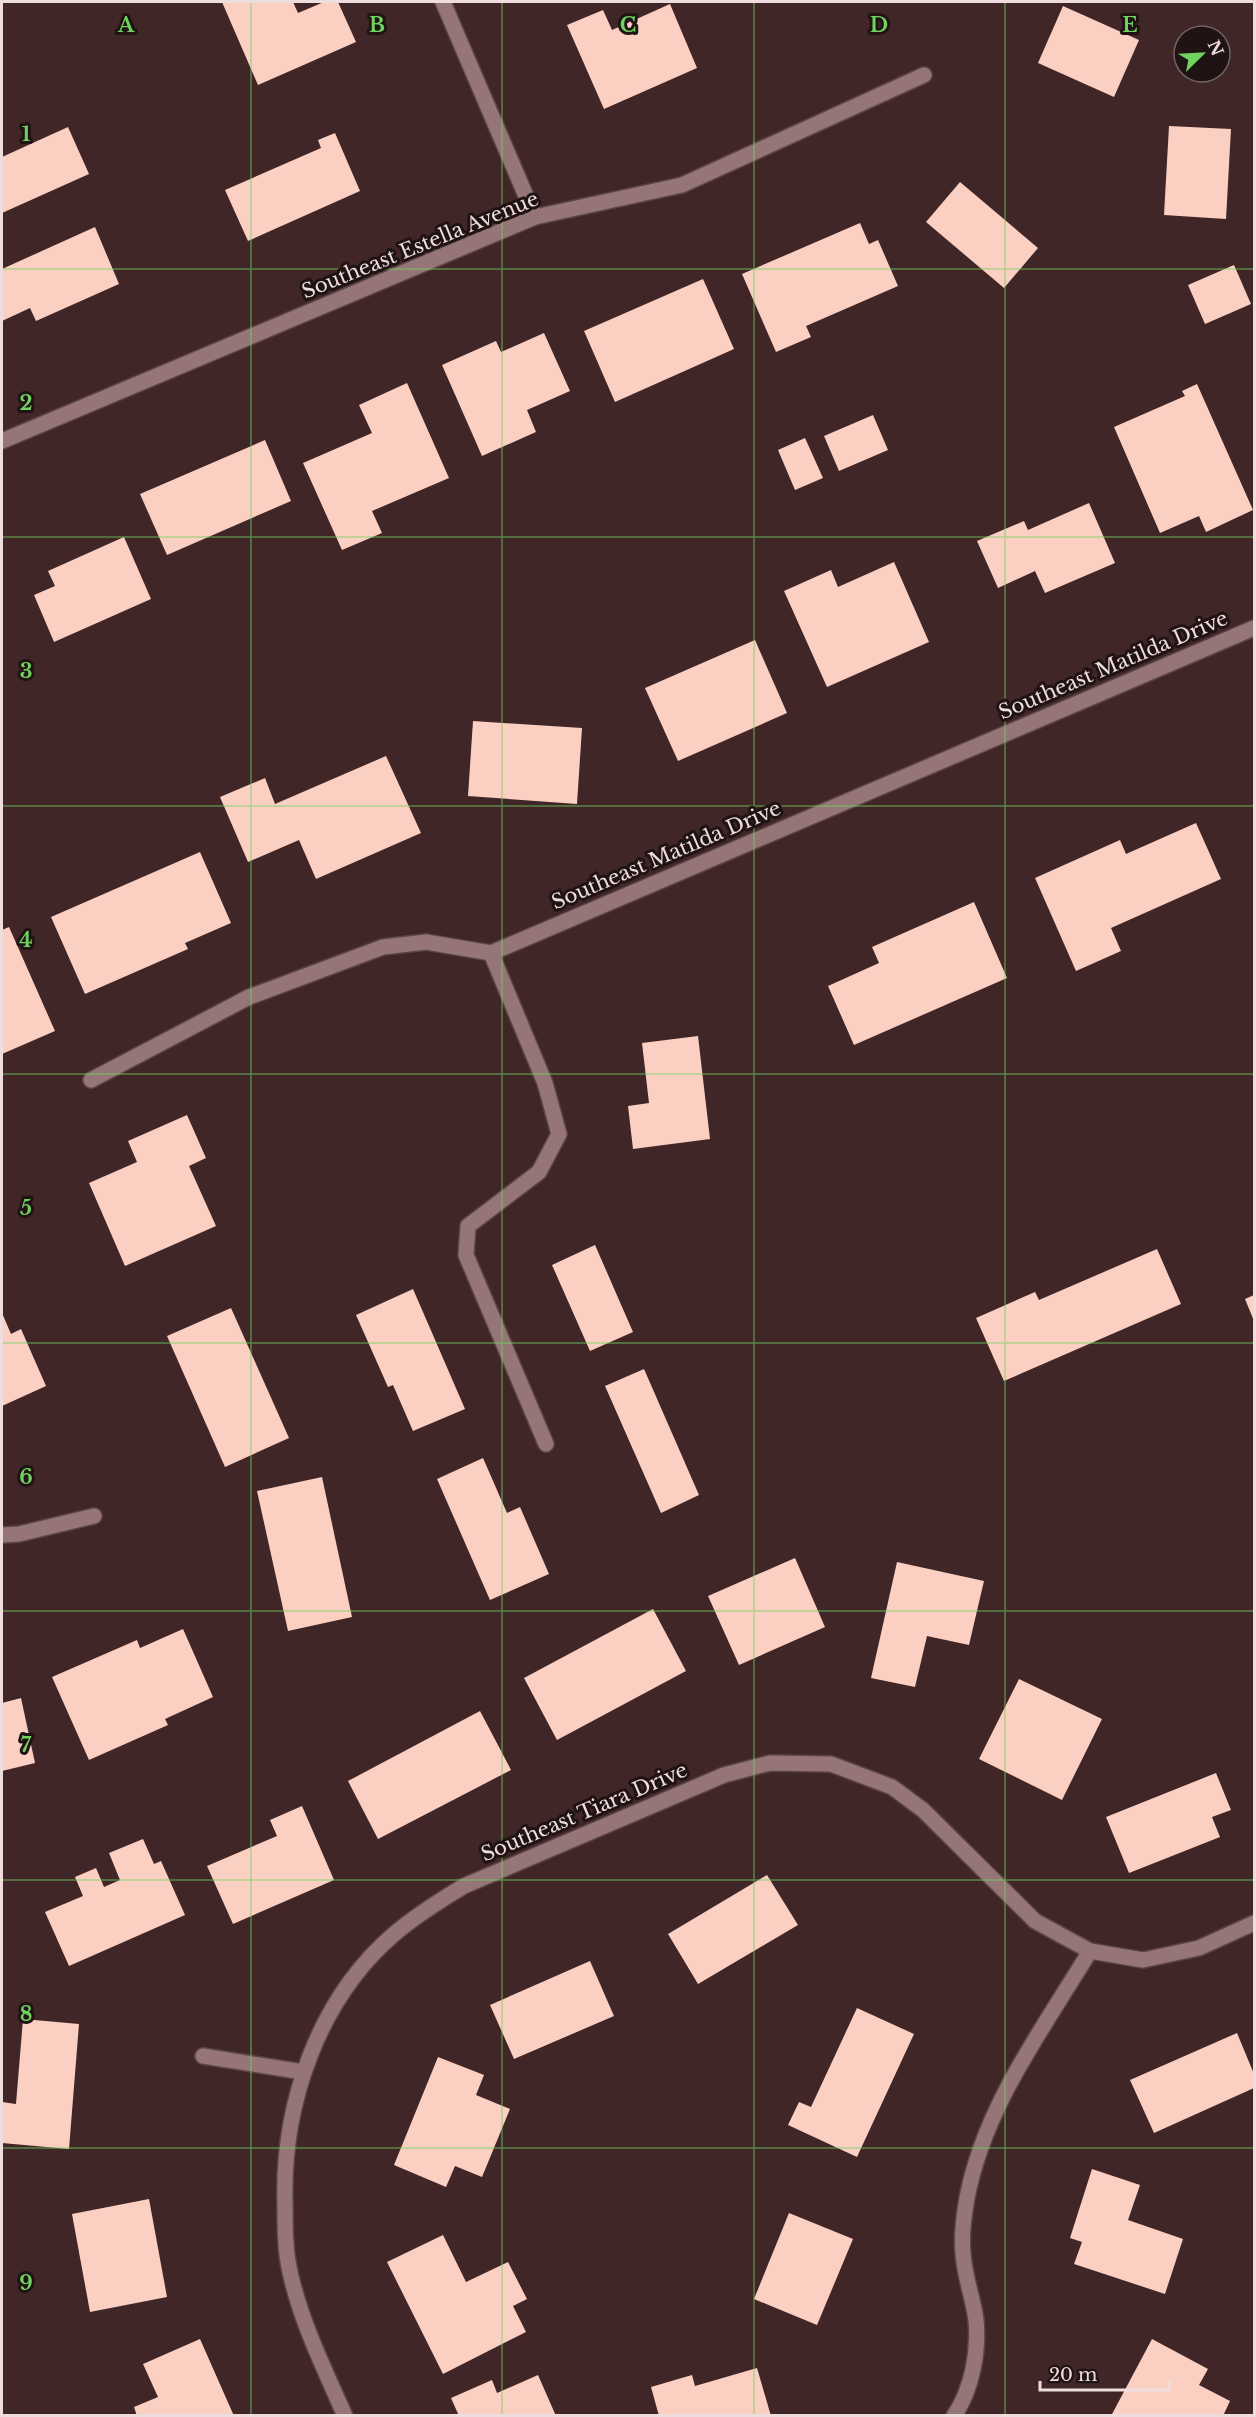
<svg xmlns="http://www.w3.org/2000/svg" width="1256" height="2417" font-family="'Libre Baskerville',serif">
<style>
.building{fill:#fbd0c2}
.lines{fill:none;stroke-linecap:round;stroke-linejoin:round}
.minor-casing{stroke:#5b4446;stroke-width:18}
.minor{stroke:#967577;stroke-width:15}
.grid{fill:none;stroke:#70d35f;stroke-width:1.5;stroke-opacity:0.55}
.labels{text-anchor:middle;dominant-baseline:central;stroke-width:6;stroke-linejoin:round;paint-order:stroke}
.street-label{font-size:20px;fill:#efddde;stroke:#201314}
.grid-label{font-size:20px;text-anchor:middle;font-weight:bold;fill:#70d35f;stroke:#201314;stroke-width:6;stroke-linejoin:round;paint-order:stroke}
</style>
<rect width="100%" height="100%" fill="#412628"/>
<g class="building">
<polygon points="222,2 293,2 298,13 324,2 338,2 356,42 258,85"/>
<polygon points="670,4 697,68 604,109 567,25 603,10 612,30"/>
<polygon points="1063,6 1139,40 1114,97 1038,63"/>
<polygon points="1169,126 1231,129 1226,219 1164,215"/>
<polygon points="68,127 89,174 2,213 2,157"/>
<polygon points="335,133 360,191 248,241 225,190 321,148 318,140"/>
<polygon points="960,182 1038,248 1004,288 926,222"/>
<polygon points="860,223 869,244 878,240 898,286 806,326 811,337 776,352 742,274"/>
<polygon points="95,227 119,284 36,321 30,308 2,321 2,269"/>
<polygon points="1234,265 1251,304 1205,324 1188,285"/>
<polygon points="703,279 734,349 615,402 584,331"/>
<polygon points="544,333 570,391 527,410 536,432 482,456 442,365 496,341 501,352"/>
<polygon points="407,383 449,478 372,511 382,533 342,550 303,463 372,433 359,405"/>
<polygon points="1197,384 1253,510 1206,532 1199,516 1160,533 1114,427 1185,396 1182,391"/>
<polygon points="873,415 888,450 839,471 824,436"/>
<polygon points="805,438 823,478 795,490 778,450"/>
<polygon points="265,440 291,501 167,555 140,494"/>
<polygon points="1089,503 1115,563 1045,593 1035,571 998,588 977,541 1024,521 1028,530"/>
<polygon points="124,537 151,599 54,642 34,595 55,586 48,571"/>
<polygon points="894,562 929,642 827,687 784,591 831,570 838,587"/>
<polygon points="755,640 787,713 678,761 645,688"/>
<polygon points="473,721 582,728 577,804 468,796"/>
<polygon points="386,756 421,833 316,879 299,840 248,862 220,797 265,778 275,804"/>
<polygon points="1196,823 1221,879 1111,928 1121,951 1076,971 1035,878 1120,840 1126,854"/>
<polygon points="200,852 231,923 185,943 188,949 85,994 51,917"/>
<polygon points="974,902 1007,978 854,1045 828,986 879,963 872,947"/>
<polygon points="9,927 55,1031 2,1054 2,930"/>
<polygon points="698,1036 710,1139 633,1149 628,1106 649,1103 642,1043"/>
<polygon points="187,1115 206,1158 189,1166 216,1226 125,1266 89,1183 137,1162 128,1141"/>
<polygon points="595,1245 633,1332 590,1351 552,1265"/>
<polygon points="1157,1249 1181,1304 1004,1381 976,1318 1035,1292 1039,1300"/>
<polygon points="413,1289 465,1409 413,1431 393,1385 388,1387 356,1315"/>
<polygon points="1254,1295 1254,1321 1245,1299"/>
<polygon points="231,1308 289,1438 225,1467 167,1336"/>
<polygon points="2,1313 11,1334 21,1329 46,1386 2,1406"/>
<polygon points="644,1369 699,1495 661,1513 605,1386"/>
<polygon points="483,1458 507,1513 520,1507 549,1574 490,1600 437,1479"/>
<polygon points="322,1477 352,1617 288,1631 257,1491"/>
<polygon points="795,1558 825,1627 739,1665 708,1596"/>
<polygon points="897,1562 984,1581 969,1645 927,1636 915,1687 871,1678"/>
<polygon points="653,1609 686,1671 557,1740 524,1678"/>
<polygon points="183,1629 213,1697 165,1719 168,1725 89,1760 52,1677 137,1640 140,1648"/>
<polygon points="1019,1679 1102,1719 1062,1800 979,1759"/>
<polygon points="21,1698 35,1763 2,1771 2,1703"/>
<polygon points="480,1711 511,1770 378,1839 348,1781"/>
<polygon points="1216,1773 1231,1810 1212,1817 1220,1837 1129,1873 1106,1817"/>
<polygon points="302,1806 334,1880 233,1924 207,1866 277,1836 270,1820"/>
<polygon points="143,1839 154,1864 161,1861 185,1915 69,1966 45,1912 83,1896 75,1877 96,1868 104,1887 120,1880 109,1853"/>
<polygon points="767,1875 798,1925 698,1984 668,1934"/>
<polygon points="590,1961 614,2016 514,2059 490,2005"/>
<polygon points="857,2008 914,2034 857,2157 788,2125 799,2102 811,2107"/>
<polygon points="23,2019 79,2024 69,2149 2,2143 2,2102 16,2104"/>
<polygon points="1237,2033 1254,2074 1254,2088 1154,2133 1130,2080"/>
<polygon points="438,2057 484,2075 476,2095 510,2109 482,2177 455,2166 446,2187 394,2165"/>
<polygon points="1092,2169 1140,2185 1128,2220 1183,2239 1165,2294 1074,2264 1082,2242 1070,2238"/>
<polygon points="149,2199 167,2297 90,2312 72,2214"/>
<polygon points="789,2213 853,2239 817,2325 754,2299"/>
<polygon points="443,2235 466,2282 508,2262 527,2299 513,2306 526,2332 443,2374 387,2262"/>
<polygon points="200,2339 234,2416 137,2416 134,2407 158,2397 143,2364"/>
<polygon points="1152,2339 1208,2369 1199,2385 1230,2401 1223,2416 1111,2416"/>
<polygon points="757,2368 771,2416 659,2416 651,2387 692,2375 695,2386"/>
<polygon points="538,2375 556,2416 459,2416 451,2398 492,2380 497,2393"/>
</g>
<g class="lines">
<defs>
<g id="minor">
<polyline points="443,2 535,217"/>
<polyline points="2,441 535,217 682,185 924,75"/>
<polyline points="491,953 545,1083 559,1134 539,1172 468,1226 466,1255 546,1444"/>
<polyline points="91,1080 249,997 383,947 426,942 491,953 1254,628"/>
<polyline points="2,1535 19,1534 94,1516"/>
<polyline points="203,2056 303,2072"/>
<path d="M345 2416C324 2368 301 2322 290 2272 285 2251 285 2226 285 2204 282 2106 317 2001 393 1935 415 1916 439 1901 464 1886L724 1775 770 1763 831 1764 892 1787 923 1810 1035 1921 1090 1951 1143 1960 1199 1948 1254 1923"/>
<path d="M954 2416C972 2389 979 2352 976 2320 973 2297 964 2275 963 2253 961 2236 964 2215 967 2198 984 2107 1043 2029 1090 1951"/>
</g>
</defs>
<use href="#minor" class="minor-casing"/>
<use href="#minor" class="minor"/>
</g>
<path class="grid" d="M251 2V2416M502 2V2416M754 2V2416M1005 2V2416M2 269H1254M2 537H1254M2 806H1254M2 1074H1254M2 1343H1254M2 1611H1254M2 1880H1254M2 2148H1254"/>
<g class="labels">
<g class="street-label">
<text transform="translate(420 245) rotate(-22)">Southeast Estella Avenue</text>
<text transform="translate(1113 665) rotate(-23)">Southeast Matilda Drive</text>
<text transform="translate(666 855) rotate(-23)">Southeast Matilda Drive</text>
<text transform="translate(584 1812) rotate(-23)">Southeast Tiara Drive</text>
</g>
</g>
<g class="grid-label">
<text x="126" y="32">A</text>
<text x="377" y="32">B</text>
<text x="628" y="32">C</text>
<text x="879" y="32">D</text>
<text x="1130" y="32">E</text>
<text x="26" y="141">1</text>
<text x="26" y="410">2</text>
<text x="26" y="678">3</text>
<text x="26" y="947">4</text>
<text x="26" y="1215">5</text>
<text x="26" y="1484">6</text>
<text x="26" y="1752">7</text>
<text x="26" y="2021">8</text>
<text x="26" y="2290">9</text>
</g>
<rect width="1256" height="2417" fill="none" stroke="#efddde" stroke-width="6"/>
<g transform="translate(1202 54) rotate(66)"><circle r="28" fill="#201314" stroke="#736465" stroke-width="1.5"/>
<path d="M0-4.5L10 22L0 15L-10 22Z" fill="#70d35f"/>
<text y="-9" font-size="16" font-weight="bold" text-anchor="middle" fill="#efddde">N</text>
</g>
<path d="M1040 2381v9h129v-9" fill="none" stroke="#efddde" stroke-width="3"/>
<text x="1049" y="2381" font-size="18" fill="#efddde" stroke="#201314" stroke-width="4.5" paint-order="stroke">20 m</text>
</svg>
